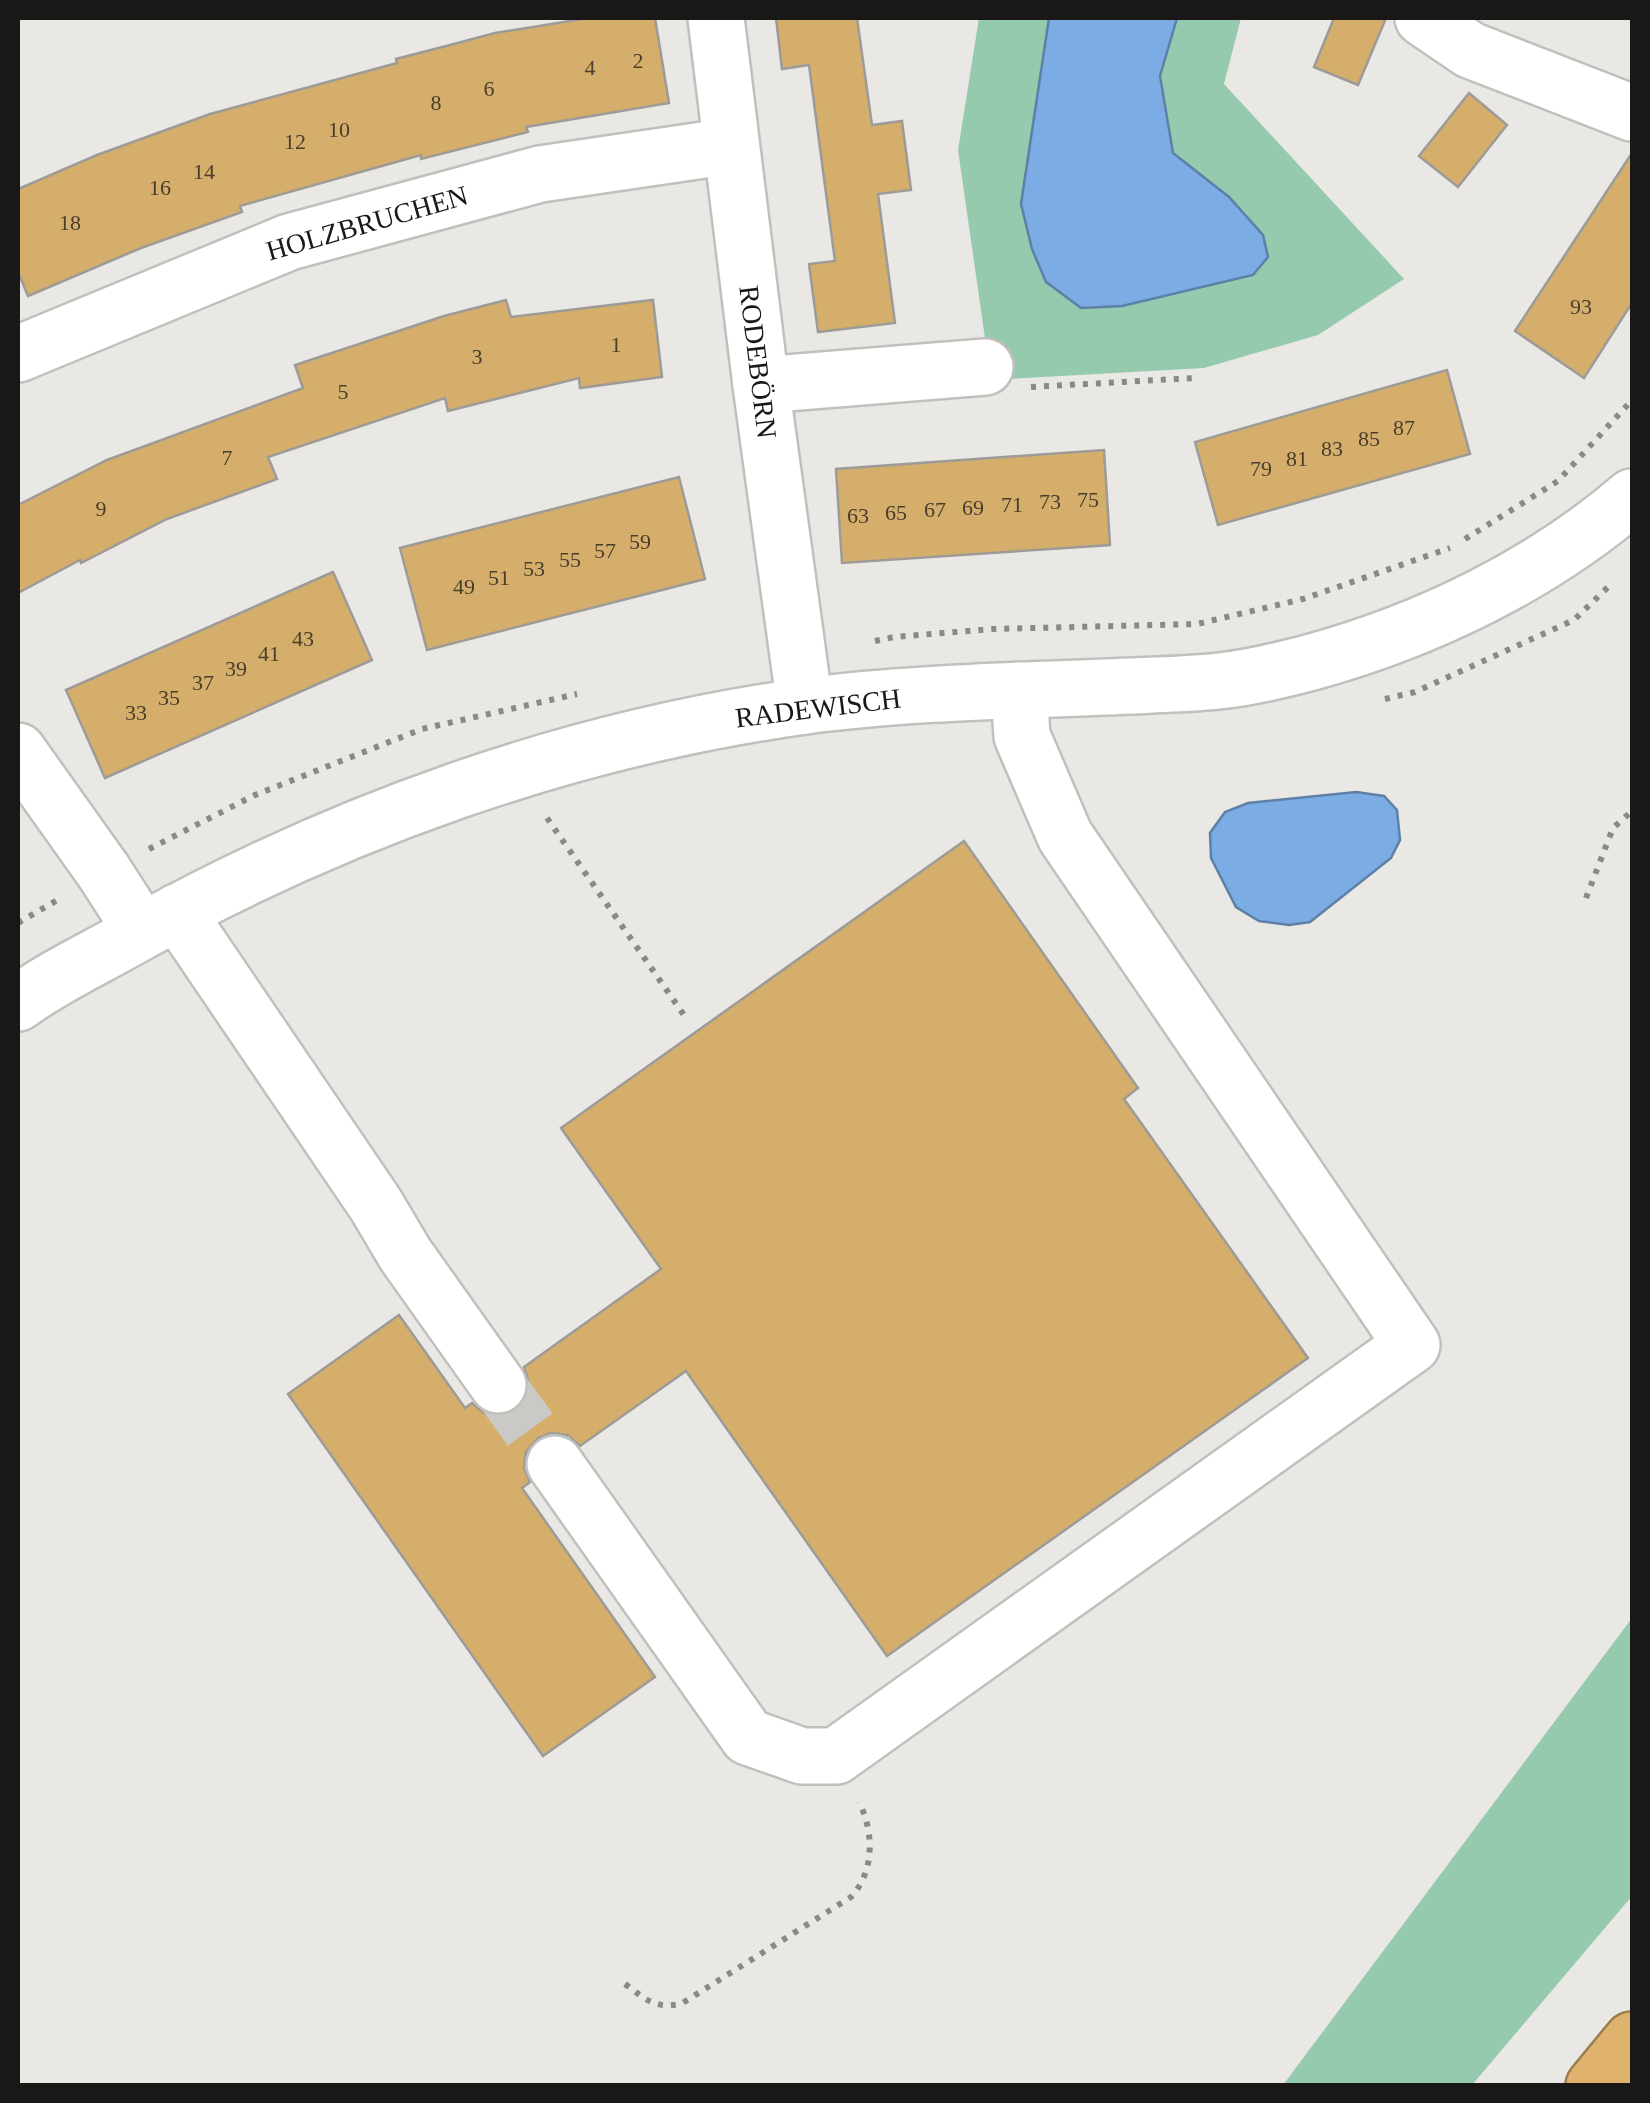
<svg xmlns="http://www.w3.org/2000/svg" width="1650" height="2103" font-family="Georgia,serif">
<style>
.green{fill:#95caae}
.water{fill:#7bace4;stroke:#5e80a6;stroke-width:2.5}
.building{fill:#d6ae6b;stroke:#9d9b98;stroke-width:2.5}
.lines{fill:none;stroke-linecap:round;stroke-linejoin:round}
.minor-tunnel{stroke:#cbc9c5;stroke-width:55;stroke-dasharray:55 28;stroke-linecap:butt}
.minor-casing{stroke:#c2c0bc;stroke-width:60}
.highway-casing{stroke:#9a7d50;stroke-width:60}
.path{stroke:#8b8987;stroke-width:6;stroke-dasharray:5 8;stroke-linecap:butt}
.minor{stroke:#fff;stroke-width:55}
.highway{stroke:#dfb36e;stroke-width:55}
.labels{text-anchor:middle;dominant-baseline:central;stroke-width:9;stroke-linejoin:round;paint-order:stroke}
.number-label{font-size:22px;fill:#483e2c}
.street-label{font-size:28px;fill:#191817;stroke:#fff}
</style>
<rect width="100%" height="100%" fill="#eae8e4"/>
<g class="green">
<polygon points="979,18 1049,18 1021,204 1046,282 1081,308 1122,306 1253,275 1229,197 1173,153 1160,76 1177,18 1241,18 1224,84 1404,279 1318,335 1204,368 991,380 958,150"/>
<polygon points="1632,1618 1632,1896 1472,2085 1283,2085"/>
</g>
<g class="water">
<polygon points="1049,18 1177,18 1160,76 1173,153 1229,197 1263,235 1268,257 1253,275 1122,306 1081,308 1046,282 1032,249 1021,204"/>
<polygon points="1356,792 1384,796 1397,810 1400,840 1391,858 1310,922 1289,925 1259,921 1236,907 1211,858 1210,833 1225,812 1248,803"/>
</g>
<g class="building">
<polygon points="588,18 655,18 669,103 526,127 528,132 421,159 421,155 240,206 242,212 141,248 28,296 18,272 18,189 97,155 210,114 397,63 396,59 450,45 495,33"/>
<polygon points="776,18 857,18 872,125 902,121 911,190 878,194 895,323 818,332 809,264 835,261 809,65 782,69"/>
<polygon points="1334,18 1386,18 1358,85 1314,67"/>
<polygon points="1469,93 1507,125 1458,187 1419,156"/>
<polygon points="1632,153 1632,303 1584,378 1515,331"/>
<polygon points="506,300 511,317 653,300 662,377 580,388 579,378 448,411 445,398 268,457 277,479 167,519 81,563 80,560 18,593 18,505 107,460 303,388 295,365 444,316"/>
<polygon points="1447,370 1470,454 1218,525 1195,442"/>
<polygon points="1104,450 1110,545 842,563 836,469"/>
<polygon points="679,477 705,579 427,650 400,548"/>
<polygon points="333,572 372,660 105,778 66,690"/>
<polygon points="964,841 1138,1088 1124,1099 1308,1358 887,1656 686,1371 580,1446 567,1435 551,1433 538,1438 526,1452 524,1468 530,1482 522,1488 655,1677 543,1756 288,1394 399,1315 465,1408 472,1403 484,1413 500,1416 517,1410 527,1397 529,1383 524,1367 661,1269 561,1128"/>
</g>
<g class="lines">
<polyline class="minor-tunnel" points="498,1385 555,1464"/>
<defs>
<g id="minor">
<polyline points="716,18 761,385 805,706"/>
<polyline points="1423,18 1470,50 1632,113"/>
<polyline points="18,354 289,242 540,174 731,146"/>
<polyline points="761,385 985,367"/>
<polyline points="18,751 104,872 142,931"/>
<polyline points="177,912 376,1205 405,1254 498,1385"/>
<path d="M18 1003C52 978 93 959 130 938 337 822 568 739 805 706 905 693 1006 691 1107 687 1144 685 1182 685 1219 681 1250 678 1282 670 1312 662 1428 630 1541 575 1632 497"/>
<polyline points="555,1464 748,1737 802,1756 836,1756 1412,1345 1065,836 1022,736 1019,690"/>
</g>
<polyline id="highway" points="1594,2086 1632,2040"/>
</defs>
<use href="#minor" class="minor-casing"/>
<use href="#highway" class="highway-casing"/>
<g class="path">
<polyline points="1031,387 1195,378"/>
<polyline points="1465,539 1558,481 1632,400"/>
<polyline points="875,641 894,637 993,629 1197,624 1303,599 1450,548"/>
<polyline points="1385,699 1415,692 1574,620 1608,587"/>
<polyline points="547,818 686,1018"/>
<polyline points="149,849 255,795 422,729 577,694"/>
<polyline points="1586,898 1613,828 1632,811"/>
<polyline points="18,923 59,899"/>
<path d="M625 1984C646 1999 653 2009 681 2004L851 1897C875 1871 874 1832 859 1802"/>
</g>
<use href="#minor" class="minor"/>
<use href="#highway" class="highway"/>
</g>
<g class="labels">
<g class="number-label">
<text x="638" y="60">2</text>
<text x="590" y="67">4</text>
<text x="489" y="88">6</text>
<text x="436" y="102">8</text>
<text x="339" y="129">10</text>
<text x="295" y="141">12</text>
<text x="204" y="171">14</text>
<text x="160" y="187">16</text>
<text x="70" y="222">18</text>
<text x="1581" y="306">93</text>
<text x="616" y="344">1</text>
<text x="477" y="356">3</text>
<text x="343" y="391">5</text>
<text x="1404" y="427">87</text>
<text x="1369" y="438">85</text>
<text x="1332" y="448">83</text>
<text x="227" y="457">7</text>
<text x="1297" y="458">81</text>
<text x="1261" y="468">79</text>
<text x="1088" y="499">75</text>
<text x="1050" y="501">73</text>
<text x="1012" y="504">71</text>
<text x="973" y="507">69</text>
<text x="101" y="508">9</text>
<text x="935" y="509">67</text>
<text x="896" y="512">65</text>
<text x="858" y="515">63</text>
<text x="640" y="541">59</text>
<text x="605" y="550">57</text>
<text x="570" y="559">55</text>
<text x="534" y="568">53</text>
<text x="499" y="577">51</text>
<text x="464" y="586">49</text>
<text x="303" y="638">43</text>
<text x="269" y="653">41</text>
<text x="236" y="668">39</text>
<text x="203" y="682">37</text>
<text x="169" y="697">35</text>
<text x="136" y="712">33</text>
</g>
<g class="street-label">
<text transform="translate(367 223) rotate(-16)">HOLZBRUCHEN</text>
<text transform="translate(758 362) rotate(83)">RODEBÖRN</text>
<text transform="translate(818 708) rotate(-7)">RADEWISCH</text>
</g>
</g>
<rect width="1650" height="2103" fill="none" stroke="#191817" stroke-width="40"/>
</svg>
